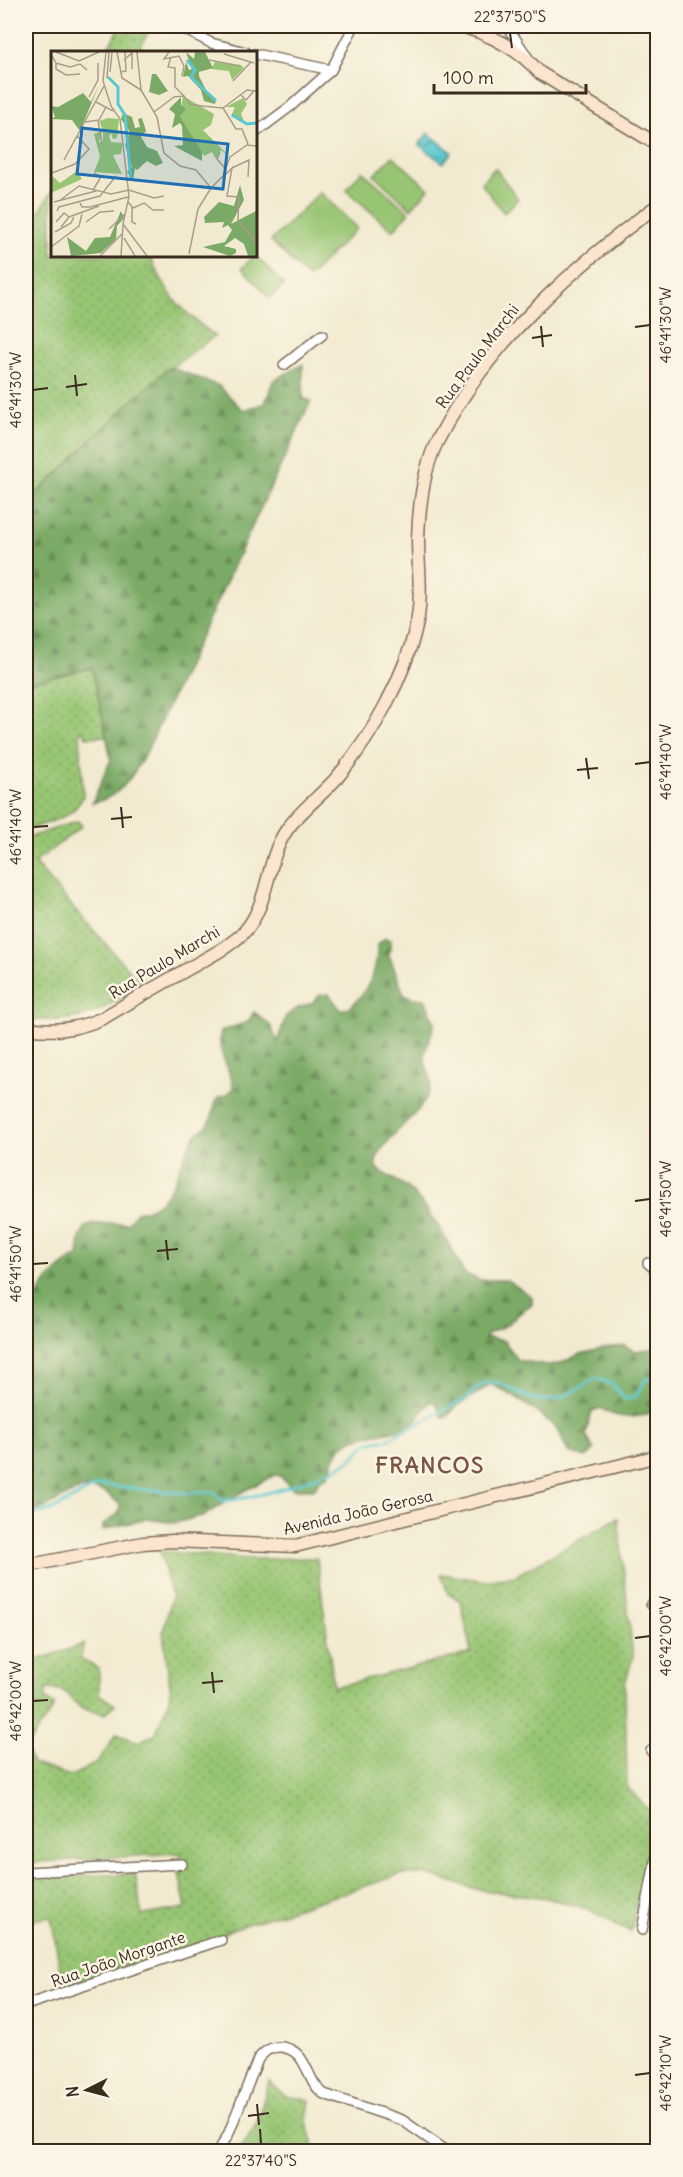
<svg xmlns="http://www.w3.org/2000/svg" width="683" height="2177" font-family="Delius,sans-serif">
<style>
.grass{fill:url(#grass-dots);stroke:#6a7848;stroke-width:1.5}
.forest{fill:url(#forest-firs);stroke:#5a6a42;stroke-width:1.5}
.pitch{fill:#98c573;stroke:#6a7848;stroke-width:1.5}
.water{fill:url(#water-waves);stroke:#4a7976;stroke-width:1.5}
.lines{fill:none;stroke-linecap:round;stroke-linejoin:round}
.stream{stroke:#5ac8cf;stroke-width:3}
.street-casing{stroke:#7b6d5c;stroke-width:12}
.secondary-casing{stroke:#7b6d5c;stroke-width:15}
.street{stroke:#fff;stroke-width:9}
.secondary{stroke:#fce5cf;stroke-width:12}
.ticks{fill:none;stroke:#3b2a1e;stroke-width:2}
.labels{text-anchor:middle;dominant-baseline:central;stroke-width:5;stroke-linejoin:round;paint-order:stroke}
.street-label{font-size:16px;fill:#3b2a1e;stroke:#fcf5e5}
.district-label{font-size:22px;font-weight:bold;letter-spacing:1.5px;fill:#7c5443;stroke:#fcf5e5}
.inset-river{fill:none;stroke:#5ac8cf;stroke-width:3}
.inset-road{fill:none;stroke:#a99d89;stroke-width:1.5}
.view{fill:#1f6fb2;fill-opacity:0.15;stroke:#1f6fb2;stroke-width:3}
.inset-edge{fill:none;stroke:#3b2a1e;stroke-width:3}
.neatline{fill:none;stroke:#3b2a1e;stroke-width:2}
.ticks-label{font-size:15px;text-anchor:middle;fill:#3b2a1e}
</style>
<defs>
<pattern id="grass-dots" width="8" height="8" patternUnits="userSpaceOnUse" patternTransform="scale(1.5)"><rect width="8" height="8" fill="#98c573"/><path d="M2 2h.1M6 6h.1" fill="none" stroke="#7da05e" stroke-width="1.8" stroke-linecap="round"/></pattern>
<pattern id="forest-firs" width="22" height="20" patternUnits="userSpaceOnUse" patternTransform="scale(1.5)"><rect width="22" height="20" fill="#7aaa65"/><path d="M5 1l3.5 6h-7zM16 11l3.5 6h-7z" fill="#658b53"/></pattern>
<pattern id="water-waves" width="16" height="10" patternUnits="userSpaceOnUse" patternTransform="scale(1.5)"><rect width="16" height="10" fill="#5ac8cf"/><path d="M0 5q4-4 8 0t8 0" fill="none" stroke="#4ca3a7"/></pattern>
</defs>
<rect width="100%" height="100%" fill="#fcf5e5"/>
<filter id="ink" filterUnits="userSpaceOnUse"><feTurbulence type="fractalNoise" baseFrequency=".0167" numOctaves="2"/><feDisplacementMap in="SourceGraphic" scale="12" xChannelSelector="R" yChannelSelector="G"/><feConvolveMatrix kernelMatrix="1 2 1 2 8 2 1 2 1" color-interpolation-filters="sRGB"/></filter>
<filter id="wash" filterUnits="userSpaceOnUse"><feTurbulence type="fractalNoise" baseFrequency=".008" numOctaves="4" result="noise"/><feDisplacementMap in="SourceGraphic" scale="24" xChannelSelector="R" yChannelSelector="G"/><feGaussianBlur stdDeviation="1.35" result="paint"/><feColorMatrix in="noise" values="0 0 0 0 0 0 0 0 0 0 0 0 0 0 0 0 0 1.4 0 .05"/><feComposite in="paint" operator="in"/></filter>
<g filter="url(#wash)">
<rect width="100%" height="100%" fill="#f2ead0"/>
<g class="grass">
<polygon points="121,26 152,26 137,52 105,52"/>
<path d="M52 191V255H149C170 299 176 306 215 336 144 384 86 445 26 504V220L40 211Z"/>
<path d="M92 667 109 736 86 737 84 731H80L83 796C75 818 46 823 26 830V683Z"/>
<path d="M78 821 82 826 34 863 142 985C96 1014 81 1024 26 1019V838Z"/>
<polygon points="618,1518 633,1657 625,1684 627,1787 655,1816 631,1932 588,1909 547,1898 480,1890 425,1874 402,1874 232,1929 218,1938 63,1986 51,1917 26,1921 26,1877 135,1874 142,1915 186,1908 178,1869 185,1868 180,1853 26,1863 26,1750 33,1764 71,1776 97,1763 116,1734 139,1742 156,1733 171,1694 163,1631 172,1597 160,1551 252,1559 317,1558 334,1687 471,1653 461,1601 448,1594 441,1574 486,1581 515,1576"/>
<polygon points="84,1644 80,1659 99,1669 99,1694 115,1705 105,1714 82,1709 62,1690 46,1689 45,1699 55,1706 26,1747 26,1664"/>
<polygon points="269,2081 285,2096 310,2100 307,2121 314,2151 239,2151 257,2123"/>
</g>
<g class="forest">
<path d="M303 364V398L311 401 146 753C132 776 122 797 92 803L111 759 92 668 26 683V504L129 403 170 367 219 386 243 410 265 403 273 381Z"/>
<path d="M385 938 391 940 389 955 404 994 413 998 425 999 435 1023C432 1033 427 1044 425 1054 422 1074 442 1076 422 1105 414 1118 372 1150 376 1166 378 1173 402 1182 409 1189 432 1213 450 1243 464 1273L479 1280H507L532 1297V1304C522 1310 515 1318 506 1325 499 1331 491 1330 485 1337L504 1341 518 1360 546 1365 559 1364 580 1354 610 1347 625 1346 634 1351 657 1348V1410C640 1418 616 1421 601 1408L592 1411 586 1435 594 1450 586 1457 568 1452C563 1445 563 1437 558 1430 547 1416 507 1392 490 1384 476 1396 457 1402 447 1417H442L437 1405 431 1401C423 1410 416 1423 405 1427 370 1441 339 1426 329 1475L318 1482 315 1489H293L280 1476 275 1475 240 1493 205 1515 175 1523 146 1519 103 1530V1525L119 1513 120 1505C82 1466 64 1508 26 1513V1305L35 1302C42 1283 60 1265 78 1256L80 1238 85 1227 94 1224 128 1223 136 1212C179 1207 176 1157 197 1134 200 1131 205 1128 208 1125 213 1119 214 1106 217 1098L228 1094 233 1088C231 1068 215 1052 221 1031L248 1022 254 1012 271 1026 277 1042 286 1016 298 1008 312 1003 320 995 329 994 340 1009H348C368 992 378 971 377 945Z"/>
</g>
<g class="pitch">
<polygon points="393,156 429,189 411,209 374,175"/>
<polygon points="495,168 518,199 504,213 481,183"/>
<polygon points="362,171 409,212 393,231 346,190"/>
<polygon points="320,192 357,228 308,278 271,241"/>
<polygon points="255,255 284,285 270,298 242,268"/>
</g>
<polygon class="water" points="428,133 452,152 443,163 419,145"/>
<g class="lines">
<path class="stream" d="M26 1516 54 1509 98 1485 184 1493 214 1492 222 1501C264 1497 307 1482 344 1464 364 1455 355 1441 386 1440L469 1397C496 1361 514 1403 548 1400 566 1399 581 1387 595 1378L612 1384 625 1399 635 1397 646 1379H658"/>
</g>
</g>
<g filter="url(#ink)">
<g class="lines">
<defs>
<g id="street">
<polyline points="178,26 211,43 246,52"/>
<polyline points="507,26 528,58"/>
<polyline points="255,54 331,70"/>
<polyline points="255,133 291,106 331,70 354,26"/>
<polyline points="284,365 322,335"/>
<polyline points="648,1263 658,1272"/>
<polyline points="651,1604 658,1603"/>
<polyline points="651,1751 658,1751"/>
<polyline points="26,1872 182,1864"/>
<polyline points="642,1930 658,1846"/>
<polyline points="26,2005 221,1940"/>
<path d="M218 2152 228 2135 258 2059C265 2051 271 2046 282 2047 309 2051 305 2081 324 2094L402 2120 448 2152"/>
</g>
<g id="secondary">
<path d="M462 26C492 35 519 49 540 73L658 145"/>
<path d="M26 1028C54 1032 76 1030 103 1018 133 1000 163 983 193 966 210 956 231 946 245 931 269 904 266 861 286 831 301 809 324 794 340 774 373 734 404 678 416 627 423 598 418 569 418 539 419 506 423 467 439 438 489 341 571 269 658 205"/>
<polyline points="26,1566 143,1543 172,1541 295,1546 658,1456"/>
</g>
</defs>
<use href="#street" class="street-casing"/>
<use href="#secondary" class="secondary-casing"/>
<use href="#street" class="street"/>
<use href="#secondary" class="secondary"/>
</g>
</g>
<path class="ticks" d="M510 33 512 48M541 326 543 347M635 327 650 325M532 338 552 335M75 375 77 396M66 387 87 384M33 390 48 388M586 758 589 779M635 764 650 762M577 770 598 768M121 807 123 828M111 819 132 817M33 827 48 826M635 1201 650 1199M166 1240 168 1260M157 1251 178 1249M33 1264 48 1263M635 1638 650 1636M212 1672 214 1693M202 1683 223 1681M33 1701 48 1700M635 2075 650 2073M257 2104 259 2125M248 2116 269 2113M260 2129 261 2144"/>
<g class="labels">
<g class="street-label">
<text transform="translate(477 356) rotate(-53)">Rua Paulo Marchi</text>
<text transform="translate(164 962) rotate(-31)">Rua Paulo Marchi</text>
<text transform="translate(358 1512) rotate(-13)">Avenida João Gerosa</text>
<text transform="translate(118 1959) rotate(-19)">Rua João Morgante</text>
</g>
<g class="district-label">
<text x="430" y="1465">FRANCOS</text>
</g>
</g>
<g transform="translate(51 51)">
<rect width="206" height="206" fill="#f2ead0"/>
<path d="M164 11 190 14 193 17 181 29 178 20 160 18ZM132 45 163 63 160 74 152 79 179 106 170 99 165 108 161 101 153 105 129 65ZM192 47 196 53 190 63 194 72 180 65 184 56H175ZM57 67 68 68 66 87 62 88 60 82 58 85 60 91 72 92 70 103 62 104 71 123 43 121 49 106 43 83 51 80 48 91H52V79L48 70ZM26 120 31 128 0 142V124L9 132Z" fill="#98c573"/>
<path d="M135 1 143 8 144 1H154L162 17 148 21V25L155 39 165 48 164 53 153 50 150 39 137 25 132 26 135 11 138 19 141 18ZM101 23H105L117 40 108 44 98 41ZM48 34 29 80 21 69 0 68 4 66 0 55 7 56 32 42 40 51ZM130 46V54L135 58 129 65 151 101V110L123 95 132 94 131 75 129 72 121 77 124 63 118 58ZM72 62 81 66 84 77 89 76 87 68 91 67 95 80 90 86 96 96 106 100 112 112 105 115 96 110 86 119 84 117 82 129 76 121 81 116 74 94 79 81 70 68ZM189 134 193 149 180 173 205 160V205H197L193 193 184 187 173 195 185 198V202L179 205 152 196 174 191 181 179 177 174 171 177 173 171 154 172 153 166 168 151 183 155ZM70 160 73 167 66 175 65 188 50 202 20 205 16 186 35 200 44 187 59 186Z" fill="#7aaa65"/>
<path class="inset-river" d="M136 9 144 19 140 26 165 50M57 26 67 36V53L74 64 80 129M181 64 196 73 206 72"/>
<path class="inset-road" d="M5 1 28 10 48 1M55 1 52 30 60 55 69 68 78 145 72 173 96 205M66 1 71 27 90 39M86 1 90 39M118 1 113 8 128 5 133 15 131 25M0 3 5 12 19 16 29 13 36 19M173 3 203 12M120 6 117 16 124 17V36L134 46M73 9 81 2V18M158 9 189 15M5 12V18L15 24 29 23M59 21 61 2M69 21 75 20 74 1M56 27 58 1M182 30 200 11M90 39 106 66 113 102 129 115 145 119 160 137 172 125 179 106 196 94 206 95M190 44 195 49 203 40M38 46 47 29V12M45 51 62 60M172 57 185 78H191L197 93M103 61 123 46 133 45 139 53 151 55 172 57 196 39 206 40M47 70 51 92M34 71 48 69 55 56M169 101 166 108 174 117M13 109 53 35M181 117 198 109 197 126M1 122 24 113 38 98 26 85M171 127 181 117 176 145 188 146 187 169 206 193M42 139 50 126 43 122M8 150 28 135 60 143 78 139 103 147 113 145M3 151 45 140M77 151 82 157 93 152 102 159H113M29 152 31 156H39L77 146M81 156V171L85 173M6 160 8 156 49 145 65 125M5 171 13 162 18 166M35 171 49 161 63 160M10 176 18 166 48 155M58 178 74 163M4 181 20 172 23 166M73 187 84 205M0 196 28 175 31 163M138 203 147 158 160 137M49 205 71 183M70 205 72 174"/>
<path class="view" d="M31 77 177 93 172 138 26 123Z"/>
<rect width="206" height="206" class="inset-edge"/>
</g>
<rect width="683" height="2177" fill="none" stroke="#fcf5e5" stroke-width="66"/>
<g transform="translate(87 2090) rotate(264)" stroke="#fcf5e5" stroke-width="4.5" paint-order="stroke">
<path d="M0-4.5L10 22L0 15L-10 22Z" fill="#3b2a1e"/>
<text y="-9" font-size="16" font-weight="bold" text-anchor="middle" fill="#3b2a1e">N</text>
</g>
<path d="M434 84v9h152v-9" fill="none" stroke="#3b2a1e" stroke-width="3"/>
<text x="443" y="84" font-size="18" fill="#3b2a1e" stroke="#fcf5e5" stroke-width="4.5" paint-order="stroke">100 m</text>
<rect x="33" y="33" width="617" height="2111" class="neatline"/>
<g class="ticks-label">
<text x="510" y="22">22°37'50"S</text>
<text transform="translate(666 325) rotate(-90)" y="5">46°41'30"W</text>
<text transform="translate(16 390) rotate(-90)" y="5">46°41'30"W</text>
<text transform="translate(666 762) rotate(-90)" y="5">46°41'40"W</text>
<text transform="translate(16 827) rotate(-90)" y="5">46°41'40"W</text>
<text transform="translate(666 1199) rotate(-90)" y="5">46°41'50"W</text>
<text transform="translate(16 1264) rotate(-90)" y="5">46°41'50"W</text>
<text transform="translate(666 1636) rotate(-90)" y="5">46°42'00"W</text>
<text transform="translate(16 1701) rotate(-90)" y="5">46°42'00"W</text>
<text transform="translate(666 2073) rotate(-90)" y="5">46°42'10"W</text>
<text x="261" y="2166">22°37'40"S</text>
</g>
</svg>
